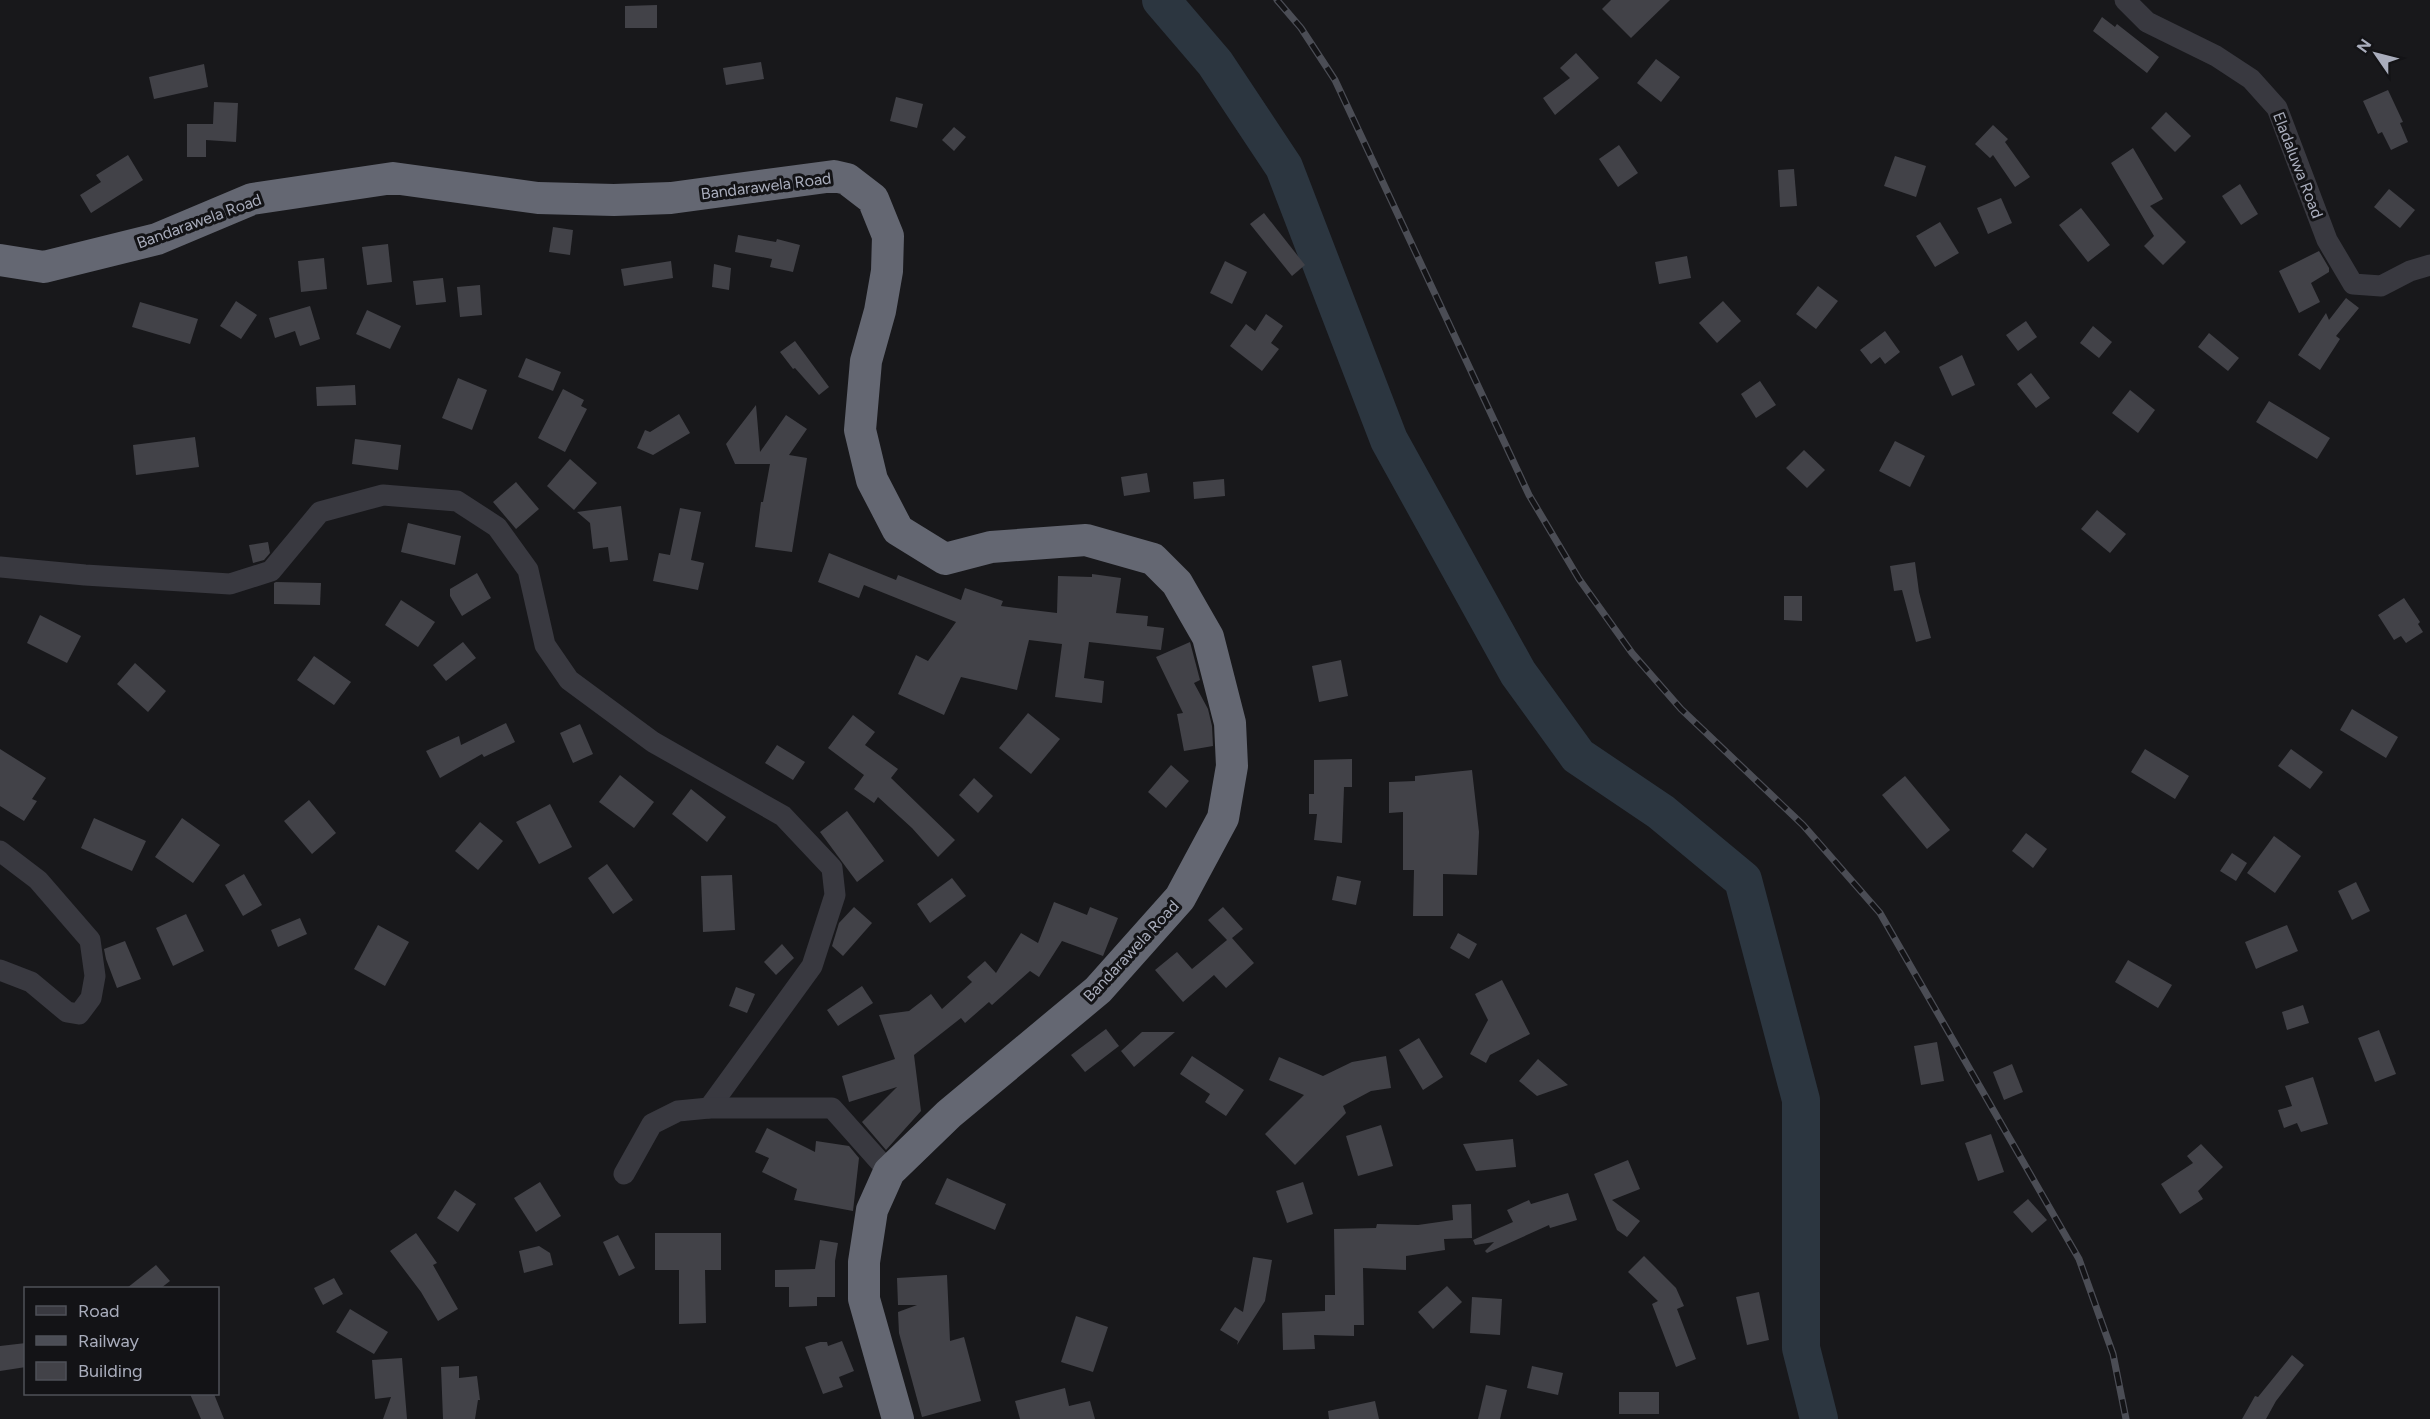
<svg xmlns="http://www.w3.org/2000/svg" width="2430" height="1419" font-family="Figtree,sans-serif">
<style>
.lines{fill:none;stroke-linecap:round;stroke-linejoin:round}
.river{stroke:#2c3640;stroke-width:38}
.building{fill:#424248}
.minor{stroke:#393940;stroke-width:21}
.highway{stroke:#646772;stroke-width:32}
.rail-casing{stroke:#4b4d55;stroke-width:7}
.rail{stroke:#131316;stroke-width:4.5;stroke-dasharray:14;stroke-linecap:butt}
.labels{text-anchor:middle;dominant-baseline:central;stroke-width:6;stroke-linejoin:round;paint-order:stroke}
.street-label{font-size:16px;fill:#a9adbc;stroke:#131316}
</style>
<rect width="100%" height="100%" fill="#18181b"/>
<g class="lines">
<polyline class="river" points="1161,0 1215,63 1284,167 1389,440 1518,673 1578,756 1661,812 1743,880 1801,1100 1801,1348 1819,1419"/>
</g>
<g class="building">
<polygon points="1611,0 1670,0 1631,38 1602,9"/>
<polygon points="657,5 657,28 625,28 625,6"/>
<polygon points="2102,17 2115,27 2117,24 2159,57 2147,73 2093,31"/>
<polygon points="1576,53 1599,78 1555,115 1543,98 1570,78 1560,68"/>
<polygon points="1656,59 1680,77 1661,102 1637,83"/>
<polygon points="761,62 764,79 726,85 723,68"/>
<polygon points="204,64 208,87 154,99 149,77"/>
<polygon points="2388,90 2403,122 2400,123 2408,142 2391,150 2382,132 2378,134 2363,101"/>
<polygon points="896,97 923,104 917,128 890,121"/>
<polygon points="214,102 238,103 236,142 206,140 206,157 187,157 187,124 213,124"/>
<polygon points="2166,112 2191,136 2175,152 2151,128"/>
<polygon points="1993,125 2008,139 2005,142 2030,177 2015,187 1993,155 1990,158 1975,144"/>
<polygon points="954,127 966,137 954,151 942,140"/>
<polygon points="1619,145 1638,173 1618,187 1599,159"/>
<polygon points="2133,148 2163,199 2150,206 2186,242 2163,265 2144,246 2154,236 2111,163"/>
<polygon points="128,155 143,180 91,213 80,195 101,182 96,175"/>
<polygon points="1895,156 1926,166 1916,197 1884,186"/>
<polygon points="1794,169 1797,206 1780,207 1778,170"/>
<polygon points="2240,184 2258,214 2241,225 2222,196"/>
<polygon points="2389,189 2415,210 2400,228 2374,207"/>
<polygon points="2001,198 2012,223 1988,234 1977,208"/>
<polygon points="2081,208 2110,245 2088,262 2059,225"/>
<polygon points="1264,213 1305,265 1292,276 1250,224"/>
<polygon points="1940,222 1959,253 1935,267 1916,236"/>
<polygon points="553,227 573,230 570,255 549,252"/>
<polygon points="738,235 776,242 777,239 800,245 793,272 770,267 772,259 735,252"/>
<polygon points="388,244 392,282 367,285 362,247"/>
<polygon points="2319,251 2329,268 2329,272 2311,283 2320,302 2299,313 2279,271"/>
<polygon points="1687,256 1691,278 1659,284 1655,262"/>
<polygon points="324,258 327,289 301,292 298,261"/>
<polygon points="671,261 673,278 624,286 621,269"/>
<polygon points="1225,261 1247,272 1232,304 1210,293"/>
<polygon points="714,264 731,268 729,290 712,287"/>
<polygon points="443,278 446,302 416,305 413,281"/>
<polygon points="480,285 482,315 460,317 457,287"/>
<polygon points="1818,286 1838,301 1816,329 1796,314"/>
<polygon points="2346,298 2359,308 2336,336 2340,339 2320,370 2298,355 2326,313 2329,320"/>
<polygon points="236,301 257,315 241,339 220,326"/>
<polygon points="1723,301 1741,321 1717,343 1699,323"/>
<polygon points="140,302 198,319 190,344 132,327"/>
<polygon points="310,306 320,339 300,346 295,331 275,338 269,318"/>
<polygon points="367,310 401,326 390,349 356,334"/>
<polygon points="1266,314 1283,326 1271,343 1279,349 1262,371 1230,346 1246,324 1255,331"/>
<polygon points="2026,321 2037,337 2018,351 2006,335"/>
<polygon points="2093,326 2112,342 2099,358 2080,343"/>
<polygon points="1885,331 1900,352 1885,364 1880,357 1871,364 1860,350"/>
<polygon points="2209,333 2239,358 2228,371 2198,347"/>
<polygon points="795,341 829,387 819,395 795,368 793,369 780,352"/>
<polygon points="1962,355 1975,385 1952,396 1939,367"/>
<polygon points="526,358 561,372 553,391 518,377"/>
<polygon points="2031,373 2050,398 2036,408 2017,384"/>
<polygon points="458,378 487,390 472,430 442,418"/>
<polygon points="1760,381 1776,405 1756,418 1741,394"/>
<polygon points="355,385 356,405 317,406 316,387"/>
<polygon points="563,389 584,400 581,406 587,409 565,452 538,438"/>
<polygon points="2130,390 2155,410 2138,433 2112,413"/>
<polygon points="2269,401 2330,438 2317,459 2256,422"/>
<polygon points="756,405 760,452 786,415 807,429 789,455 807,458 792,552 755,547 761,502 763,502 770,464 735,464 726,444"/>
<polygon points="679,414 690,433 653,455 637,448 645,430 650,432"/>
<polygon points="195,437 199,467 136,475 133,445"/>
<polygon points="355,439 401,445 398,470 352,464"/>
<polygon points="1895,441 1925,456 1910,487 1879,471"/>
<polygon points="1804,450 1825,470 1807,488 1786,468"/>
<polygon points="570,459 597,483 574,510 547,486"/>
<polygon points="1147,473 1150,492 1124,496 1121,477"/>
<polygon points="1224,479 1225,496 1194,499 1193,482"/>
<polygon points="516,482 539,509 516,529 493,502"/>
<polygon points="621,506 628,560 610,562 608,547 593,549 590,523 577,512"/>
<polygon points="680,508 701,512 691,560 704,563 698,590 653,581 659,553 670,555"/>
<polygon points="2097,510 2126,534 2110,553 2081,529"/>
<polygon points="408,523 461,536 455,565 401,552"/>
<polygon points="268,542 270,553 264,560 253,563 249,545"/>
<polygon points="829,553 896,580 898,575 961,600 965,588 1003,601 1001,606 1057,613 1058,576 1092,577 1092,574 1121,578 1116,613 1148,616 1147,626 1164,628 1161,650 1089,642 1084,678 1104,681 1102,703 1055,697 1062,644 1029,640 1017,690 961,677 944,715 898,694 916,655 928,661 956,622 864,585 859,598 818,582"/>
<polygon points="1915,562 1919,592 1931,638 1916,642 1902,590 1894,591 1890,566"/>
<polygon points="477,573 491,598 462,616 450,596 450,589"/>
<polygon points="276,582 321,583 320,605 274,604 274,583"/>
<polygon points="1784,596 1802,596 1802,621 1784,620"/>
<polygon points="2404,598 2420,622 2418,624 2423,632 2406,643 2401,636 2394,640 2378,615"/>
<polygon points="401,600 435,622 418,647 385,625"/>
<polygon points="40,615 81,636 67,663 27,643"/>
<polygon points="463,642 476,658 446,681 433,665"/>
<polygon points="1190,642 1200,680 1194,683 1208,709 1212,726 1213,746 1184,751 1177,714 1183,713 1156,657"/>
<polygon points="314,656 351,682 334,705 297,680"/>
<polygon points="1341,660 1348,696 1319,702 1312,666"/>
<polygon points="135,663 166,691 148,712 117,684"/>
<polygon points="2352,709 2398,737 2386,758 2340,730"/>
<polygon points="1028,713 1060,739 1031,774 999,748"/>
<polygon points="853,715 875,732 865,745 898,769 891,778 955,840 938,857 912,828 878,797 874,803 854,789 864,775 828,748"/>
<polygon points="506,723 515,742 484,757 482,754 440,778 426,751 459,736 461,745"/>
<polygon points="580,724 593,754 573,763 560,733"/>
<polygon points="777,745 805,762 793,780 765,763"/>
<polygon points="0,749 46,778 32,799 37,801 24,821 0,806"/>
<polygon points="2145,749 2189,776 2175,799 2131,772"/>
<polygon points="2291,749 2323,772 2310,789 2278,766"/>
<polygon points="1352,759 1352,787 1344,787 1342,843 1314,840 1317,814 1309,814 1309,794 1314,794 1314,760"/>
<polygon points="1171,765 1189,781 1166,808 1148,792"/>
<polygon points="1472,770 1479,832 1477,875 1443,874 1443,916 1413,916 1414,870 1403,870 1403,812 1389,813 1389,782 1415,781 1415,776"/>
<polygon points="620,775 654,802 634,828 599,802"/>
<polygon points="1905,776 1950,830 1927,849 1882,795"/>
<polygon points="974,778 993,796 978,813 959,795"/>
<polygon points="691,789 726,817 707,842 672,814"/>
<polygon points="309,800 336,833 312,854 284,821"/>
<polygon points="550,804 572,847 539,864 516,822"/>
<polygon points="847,811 884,861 857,882 820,832"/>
<polygon points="94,818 146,841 132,871 81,848"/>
<polygon points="182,818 220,845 193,883 155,857"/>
<polygon points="480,822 503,841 478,870 455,851"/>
<polygon points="2026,833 2047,849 2033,868 2012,851"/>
<polygon points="2274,836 2301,856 2275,893 2247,873"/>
<polygon points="2232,853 2247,863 2236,881 2220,871"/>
<polygon points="607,864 633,900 613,914 588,878"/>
<polygon points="244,874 262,905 243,916 225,885"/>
<polygon points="732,875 735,930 703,932 701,876"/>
<polygon points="1337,876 1361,881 1356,905 1332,900"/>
<polygon points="952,878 966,896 930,923 917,904"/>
<polygon points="2356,882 2370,911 2352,920 2338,891"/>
<polygon points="1054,902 1087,915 1090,907 1118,918 1103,956 1062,941 1039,977 1030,971 992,1005 989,1002 965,1023 961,1018 914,1055 921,1111 886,1150 862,1122 897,1087 849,1102 842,1076 895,1059 879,1015 909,1011 931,994 942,1009 972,982 967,977 985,961 996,973 1021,933 1038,943"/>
<polygon points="854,907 872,923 843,956 832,946 839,923"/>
<polygon points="1223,907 1243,929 1232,938 1254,963 1226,988 1214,975 1183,1002 1155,970 1177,952 1192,969 1227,940 1208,920"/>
<polygon points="186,914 204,951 173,966 156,928"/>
<polygon points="300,918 307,934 278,947 271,930"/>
<polygon points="378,925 409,942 385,986 354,969"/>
<polygon points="2287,925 2298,951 2256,969 2245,942"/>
<polygon points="1458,933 1477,944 1469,959 1450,948"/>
<polygon points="125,941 141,979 117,988 106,959 104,949"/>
<polygon points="782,944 794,958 776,975 764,962"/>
<polygon points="2128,960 2172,985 2158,1008 2115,982"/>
<polygon points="1502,980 1530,1034 1490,1055 1486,1063 1470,1054 1488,1020 1475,994"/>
<polygon points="862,986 873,1003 838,1026 827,1010"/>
<polygon points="736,987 755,994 747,1013 729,1006"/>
<polygon points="2303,1005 2309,1023 2287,1030 2282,1012"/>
<polygon points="1106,1029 1119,1046 1085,1072 1071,1055"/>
<polygon points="2379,1030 2396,1074 2375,1082 2358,1038"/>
<polygon points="1142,1032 1175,1032 1134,1067 1121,1051"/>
<polygon points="1419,1038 1443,1077 1423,1090 1399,1050"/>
<polygon points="1937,1042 1944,1081 1921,1085 1914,1046"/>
<polygon points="1192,1056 1244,1090 1226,1116 1205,1102 1210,1094 1180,1074"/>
<polygon points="1386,1056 1391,1088 1371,1091 1343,1106 1346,1113 1295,1165 1265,1134 1304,1095 1269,1080 1279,1057 1323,1076 1352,1062"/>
<polygon points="1538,1059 1568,1085 1537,1096 1519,1081"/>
<polygon points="2012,1064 2023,1092 2004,1100 1993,1072"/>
<polygon points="2313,1077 2328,1124 2301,1132 2297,1123 2284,1128 2278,1110 2292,1106 2285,1086"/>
<polygon points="1381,1125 1393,1166 1358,1176 1346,1136"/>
<polygon points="767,1128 815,1152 816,1141 849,1146 859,1158 853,1211 794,1200 797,1189 762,1172 769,1158 755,1152"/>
<polygon points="1991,1134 2004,1172 1978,1181 1965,1143"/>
<polygon points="1513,1139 1516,1167 1476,1171 1463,1144"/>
<polygon points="2201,1144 2223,1167 2198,1191 2203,1199 2180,1214 2161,1184 2193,1163 2187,1156"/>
<polygon points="1628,1160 1640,1189 1612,1200 1640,1221 1627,1237 1617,1230 1594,1174"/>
<polygon points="947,1178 1006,1204 995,1230 935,1204"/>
<polygon points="540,1182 561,1216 536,1232 514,1198"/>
<polygon points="1303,1182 1313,1214 1287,1223 1276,1191"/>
<polygon points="455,1190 476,1204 458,1232 437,1218"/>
<polygon points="1568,1193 1577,1220 1550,1228 1549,1225 1487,1253 1485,1251 1494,1242 1475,1245 1473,1240 1513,1222 1507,1210 1529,1200 1531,1204"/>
<polygon points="2028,1199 2047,1220 2032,1233 2013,1212"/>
<polygon points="1471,1204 1472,1238 1444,1239 1445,1250 1406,1256 1406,1270 1363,1268 1364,1325 1354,1325 1354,1336 1314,1335 1315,1349 1283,1350 1282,1313 1325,1311 1325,1295 1335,1295 1334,1229 1376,1228 1377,1224 1418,1225 1453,1220 1452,1205"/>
<polygon points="416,1233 437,1263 433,1265 458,1309 438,1321 421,1292 390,1251"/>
<polygon points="655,1233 721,1233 721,1270 705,1270 706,1323 679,1324 679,1270 655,1270"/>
<polygon points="618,1235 635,1268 619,1276 603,1242"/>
<polygon points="820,1240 838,1243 835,1261 835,1297 817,1297 817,1306 789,1307 789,1287 775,1287 775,1270 815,1269"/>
<polygon points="539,1246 550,1253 553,1265 524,1273 519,1251"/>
<polygon points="1644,1256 1676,1288 1684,1306 1677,1309 1696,1359 1676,1367 1652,1304 1658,1301 1628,1272"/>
<polygon points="1253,1257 1272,1260 1265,1301 1237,1345 1238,1341 1220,1330 1235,1307 1243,1312"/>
<polygon points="156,1265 170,1281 161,1288 127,1288"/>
<polygon points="947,1275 950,1341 964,1337 981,1401 922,1417 899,1333 898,1312 917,1305 898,1305 897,1278"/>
<polygon points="334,1278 343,1294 323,1305 314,1288"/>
<polygon points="1447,1286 1462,1302 1433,1329 1418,1312"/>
<polygon points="1759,1292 1769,1340 1747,1345 1736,1297"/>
<polygon points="1472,1297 1502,1299 1500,1335 1470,1333"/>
<polygon points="350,1309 388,1332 374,1354 336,1332"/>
<polygon points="1076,1316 1108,1327 1093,1372 1061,1362"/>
<polygon points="842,1341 854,1371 839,1377 843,1387 823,1394 805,1347 820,1342 827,1342 828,1346"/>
<polygon points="26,1343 26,1367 0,1371 0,1346"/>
<polygon points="2292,1355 2304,1365 2276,1401 2266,1419 2242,1419 2255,1396 2258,1397"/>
<polygon points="402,1358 407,1419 383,1419 391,1397 375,1399 372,1360"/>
<polygon points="459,1366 459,1378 477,1376 480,1400 478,1400 475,1419 443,1419 441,1367"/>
<polygon points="1532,1366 1563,1373 1558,1395 1527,1388"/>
<polygon points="1486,1385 1507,1390 1500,1419 1478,1419"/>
<polygon points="1065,1388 1069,1406 1090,1401 1095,1419 1020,1419 1015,1401"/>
<rect x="1619" y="1392" width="40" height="22"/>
<polygon points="190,1394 214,1394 224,1419 201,1419"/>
<polygon points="1375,1401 1379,1419 1329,1419 1328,1411"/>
</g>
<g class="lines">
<g class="minor">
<polyline points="2125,0 2147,22 2216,56 2251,79 2277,108 2327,240 2353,284 2381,286 2410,271 2430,265"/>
<polyline points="0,567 85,575 230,584 271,571 320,512 383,495 457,501 497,527 528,570 545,645 569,680 653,742 783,816 832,868 835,895 812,966 709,1108"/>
<polyline points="0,851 38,880 90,940 95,976 91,998 79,1014 67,1012 31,982 0,970"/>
<polyline points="624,1174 652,1124 678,1111 709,1108 832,1108 889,1172"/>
</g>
<polyline class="highway" points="0,260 44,267 157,239 252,199 393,178 538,198 614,200 671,198 834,176 847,179 873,199 888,236 887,271 880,311 866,361 860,430 872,480 898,530 945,559 991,547 1086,540 1153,559 1177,583 1208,637 1230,723 1232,766 1223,818 1180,898 1098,990 949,1114 889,1172 872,1210 864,1262 864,1299 898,1419"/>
<defs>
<polyline id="rail" points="1277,0 1301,28 1335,80 1529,495 1579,579 1632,653 1681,709 1803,825 1880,913 2079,1259 2113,1354 2126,1419"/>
</defs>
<use href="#rail" class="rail-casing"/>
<use href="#rail" class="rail"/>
</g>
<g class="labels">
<g class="street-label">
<text transform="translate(2298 165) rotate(69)">Eladaluwa Road</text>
<text transform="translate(766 186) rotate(-7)">Bandarawela Road</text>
<text transform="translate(199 221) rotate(-20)">Bandarawela Road</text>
<text transform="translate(1131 951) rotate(-47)">Bandarawela Road</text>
</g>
</g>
<rect x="24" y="1287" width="195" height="108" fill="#131316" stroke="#4f5158" stroke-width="1.5"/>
<rect x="36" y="1306" width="30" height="9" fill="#393940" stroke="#4f5158" stroke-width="1.5"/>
<text x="78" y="1317" font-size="18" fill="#a9adbc">Road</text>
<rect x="36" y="1336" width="30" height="9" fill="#4b4d55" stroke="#4f5158" stroke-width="1.5"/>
<text x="78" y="1347" font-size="18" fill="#a9adbc">Railway</text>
<rect x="36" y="1362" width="30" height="18" fill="#424248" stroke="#4f5158" stroke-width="1.5"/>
<text x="78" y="1377" font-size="18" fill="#a9adbc">Building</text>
<g transform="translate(2376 54) rotate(305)" stroke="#131316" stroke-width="4.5" paint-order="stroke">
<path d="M0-4.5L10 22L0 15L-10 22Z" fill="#a9adbc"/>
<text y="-9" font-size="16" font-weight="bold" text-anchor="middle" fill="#a9adbc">N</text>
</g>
</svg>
